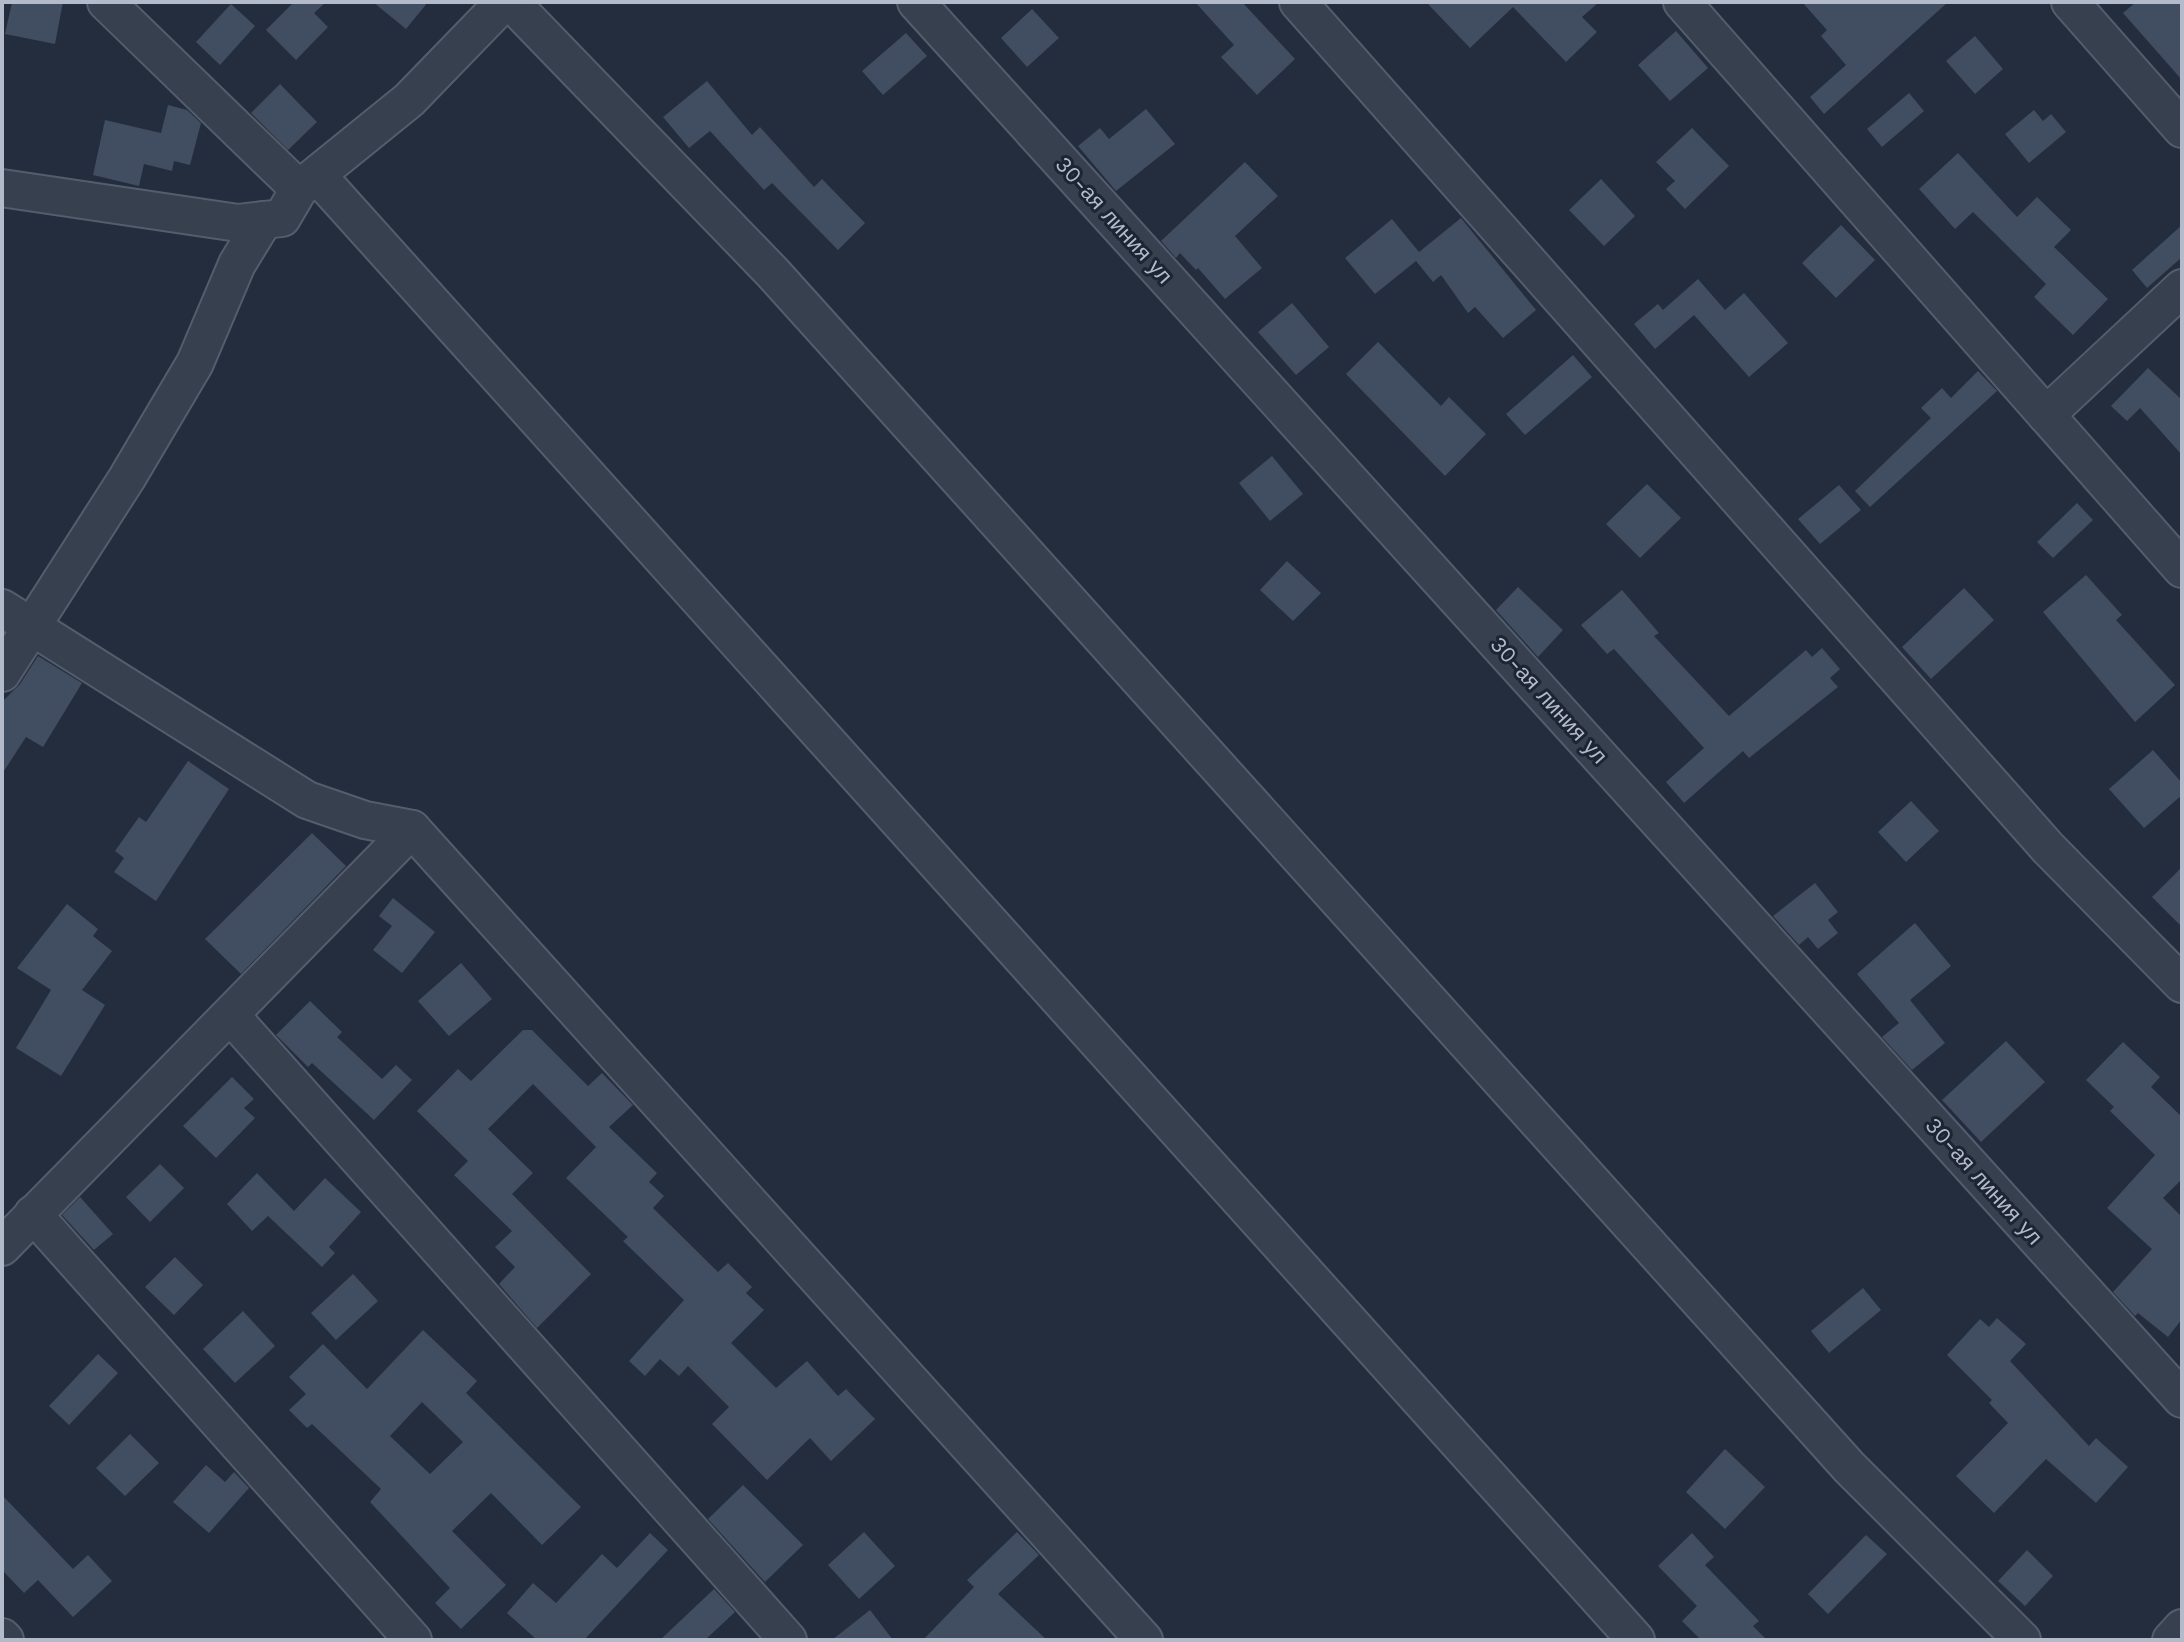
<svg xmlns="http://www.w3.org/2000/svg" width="2184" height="1642" font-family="'Work Sans',sans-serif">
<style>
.building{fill:#414d60;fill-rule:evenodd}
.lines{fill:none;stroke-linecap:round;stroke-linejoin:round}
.minor-casing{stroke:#555d6c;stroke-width:40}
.minor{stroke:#37404e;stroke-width:36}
.labels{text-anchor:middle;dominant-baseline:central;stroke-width:6;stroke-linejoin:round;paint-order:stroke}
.street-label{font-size:22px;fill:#b3bac9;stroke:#1c2533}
</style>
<rect width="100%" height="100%" fill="#232d3e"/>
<g class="building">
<polygon points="12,2 63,2 55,44 5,34"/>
<polygon points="294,2 326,2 314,13 328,27 296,60 266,30"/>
<polygon points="373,2 428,2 406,29"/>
<polygon points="1195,2 1242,2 1295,59 1257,95 1221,57 1234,45"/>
<polygon points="1426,2 1599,2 1582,17 1597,32 1566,62 1513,7 1470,48"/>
<polygon points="1802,2 1948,2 1824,114 1810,97 1846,65 1821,36 1827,30"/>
<polygon points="2136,2 2182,2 2182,80 2123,13"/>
<polygon points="231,4 255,26 220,65 196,42"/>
<polygon points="1032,9 1059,38 1027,67 1001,38"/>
<polygon points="1676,31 1708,68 1670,101 1638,65"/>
<polygon points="906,33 927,56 883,95 862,71"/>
<polygon points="1975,36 2003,69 1975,94 1946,61"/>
<polygon points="707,81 752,135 760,127 814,187 822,179 865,223 838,250 772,183 764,190 710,131 689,148 663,117"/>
<polygon points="280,84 317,122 288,150 251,113"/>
<polygon points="1909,93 1924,111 1882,147 1867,129"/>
<polygon points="168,105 187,110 201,123 190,165 174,161 172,171 144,164 139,186 93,175 105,120 161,133"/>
<polygon points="1146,109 1175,144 1116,191 1078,146 1100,128 1109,139"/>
<polygon points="2034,110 2043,121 2051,114 2066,132 2029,163 2005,134"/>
<polygon points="1692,128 1729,166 1685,209 1666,189 1675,181 1656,162"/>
<polygon points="1958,153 2017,217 2037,197 2071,230 2054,247 2108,299 2073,335 2034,297 2046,284 1973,212 1955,229 1919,189"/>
<polygon points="1245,162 1278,196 1235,236 1262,268 1225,299 1198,268 1196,270 1180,253 1176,258 1161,241"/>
<polygon points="1601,179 1635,216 1604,246 1569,210"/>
<polygon points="1461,218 1536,310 1503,338 1475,307 1468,313 1441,275 1433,282 1416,261 1375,294 1345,258 1392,219 1419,252"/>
<polygon points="1841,225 1875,260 1836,298 1802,263"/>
<polygon points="2182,225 2182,257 2147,288 2132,270"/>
<polygon points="1698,279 1725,310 1744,293 1788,343 1749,377 1694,315 1655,349 1634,324 1658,304 1663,310"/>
<polygon points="1292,303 1329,347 1296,375 1258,332"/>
<polygon points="1378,342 1441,406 1449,397 1486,434 1445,476 1346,374"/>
<polygon points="1573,355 1592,377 1525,435 1506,414"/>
<polygon points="2148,368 2182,400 2182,455 2140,408 2127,421 2111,406"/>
<polygon points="1978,371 1997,391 1870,507 1855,491 1931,418 1921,408 1942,388 1951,398"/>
<polygon points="1272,456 1303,494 1270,521 1239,483"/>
<polygon points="1647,484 1681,518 1640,558 1606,524"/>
<polygon points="1839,485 1861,510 1820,544 1798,519"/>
<polygon points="2077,503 2093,520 2053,558 2037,542"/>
<polygon points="1287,561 1321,593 1293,621 1260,590"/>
<polygon points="2086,575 2122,615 2116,620 2175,685 2135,722 2043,612"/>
<polygon points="1518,587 1563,630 1538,657 1496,610"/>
<polygon points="1964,588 1994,620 1931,679 1902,647"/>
<polygon points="1622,590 1659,633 1654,636 1729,716 1806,650 1812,657 1822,648 1840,669 1830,678 1838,687 1749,758 1743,751 1684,803 1666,782 1704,748 1614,649 1607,654 1581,625"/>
<polygon points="38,656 82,683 43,747 26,737 2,774 2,702 20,684"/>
<polygon points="2153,750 2182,783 2182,795 2144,828 2109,789"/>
<polygon points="188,761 229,789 156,901 114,872 124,858 115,851 139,817 146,822"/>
<polygon points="1911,801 1939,831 1906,862 1878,832"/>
<polygon points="312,833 346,866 241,974 205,939"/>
<polygon points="2182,867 2182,927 2152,897"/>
<polygon points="1815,883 1838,912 1828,920 1838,933 1818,949 1808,937 1799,945 1773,916"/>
<polygon points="393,898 435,932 402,973 373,950 392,926 379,916"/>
<polygon points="67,904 98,929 93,936 112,951 82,990 105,1005 61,1076 16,1048 51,990 17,968"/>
<polygon points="1915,923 1951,966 1910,1000 1945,1043 1912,1070 1882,1037 1899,1023 1857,974"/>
<polygon points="461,963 492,999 449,1036 418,1001"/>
<polygon points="310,1001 342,1032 337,1037 382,1079 396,1065 412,1080 374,1120 312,1063 308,1067 276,1035"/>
<polygon points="523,1030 532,1030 588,1086 602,1073 633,1105 609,1127 657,1173 649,1182 664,1196 653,1208 718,1272 728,1263 752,1287 746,1293 764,1310 731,1343 776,1388 807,1361 838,1396 846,1389 875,1419 831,1461 810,1438 767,1480 712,1424 729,1407 688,1366 679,1376 660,1359 645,1376 629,1361 684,1300 623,1241 628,1237 566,1178 596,1147 533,1084 488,1129 533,1173 512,1194 591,1274 537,1328 499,1284 515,1267 495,1247 512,1231 454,1175 468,1161 417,1111 458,1069 471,1081"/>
<polygon points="2006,1041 2045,1082 1981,1142 1942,1100"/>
<polygon points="2123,1042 2160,1077 2151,1087 2182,1117 2182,1179 2163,1198 2182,1217 2182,1319 2168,1337 2138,1313 2135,1316 2113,1292 2152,1249 2107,1208 2155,1155 2110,1111 2114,1107 2086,1080"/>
<polygon points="232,1077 254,1099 244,1108 255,1118 216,1158 183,1126"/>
<polygon points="160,1164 184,1188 150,1222 126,1197"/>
<polygon points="257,1173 294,1211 325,1178 361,1212 329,1247 335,1253 322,1267 268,1216 252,1231 227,1204"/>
<polygon points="80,1197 113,1234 94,1250 62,1215"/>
<polygon points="175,1257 203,1285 174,1315 145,1287"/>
<polygon points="353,1274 378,1301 336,1340 311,1313"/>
<polygon points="1863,1288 1881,1310 1829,1353 1811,1331"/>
<polygon points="243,1311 275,1346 235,1383 203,1349"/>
<polygon points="1997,1318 2026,1344 2010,1361 2089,1446 2096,1438 2128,1467 2096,1503 2046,1459 1994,1513 1956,1476 2008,1423 1989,1403 1992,1400 1947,1355 1980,1319 1989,1327"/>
<path d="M423 1330 477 1381 466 1393 581 1507 542 1545 491 1493 452 1531 506 1585 461 1629 435 1603 450 1588 370 1502 381 1489 312 1424 307 1428 289 1410 306 1394 289 1377 323 1344 367 1389ZM422 1402 463 1442 430 1474 390 1436Z"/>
<polygon points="98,1354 118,1373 69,1425 49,1406"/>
<polygon points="130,1434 159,1463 125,1496 96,1468"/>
<polygon points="1725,1449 1765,1487 1725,1529 1686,1492"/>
<polygon points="206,1465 225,1482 234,1472 249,1488 209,1533 173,1502"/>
<polygon points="743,1485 803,1545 765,1582 708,1519"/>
<polygon points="2,1495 73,1569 88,1555 112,1581 73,1617 38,1580 24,1593 2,1570"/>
<polygon points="864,1532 895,1566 859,1599 828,1565"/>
<polygon points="1017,1532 1039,1555 998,1594 1047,1640 923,1640 974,1587 967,1580"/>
<polygon points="650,1533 668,1550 584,1640 537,1640 507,1613 533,1583 556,1603 602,1554 617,1568"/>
<polygon points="1692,1533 1714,1557 1705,1565 1759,1621 1753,1626 1767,1640 1701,1640 1682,1621 1697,1606 1658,1566"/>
<polygon points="1866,1535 1887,1554 1828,1614 1808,1594"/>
<polygon points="2027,1550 2053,1576 2025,1606 1998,1581"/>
<polygon points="714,1589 735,1612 705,1640 660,1640"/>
<polygon points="870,1610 893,1640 832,1640"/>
</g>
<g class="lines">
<defs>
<g id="minor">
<polyline points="106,2 299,189"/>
<polyline points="511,2 773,273 1849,1467 2022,1640"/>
<polyline points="916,2 2182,1399"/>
<polyline points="1298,2 2048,848 2182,984"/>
<polyline points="1682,2 2182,569"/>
<polyline points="2070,2 2182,129"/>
<polyline points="317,175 1636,1640"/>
<polyline points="2,188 238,223 282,218 299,189 409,100 504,2"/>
<polyline points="2046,415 2182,288"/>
<polyline points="2,608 307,800 365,820 412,829"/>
<polyline points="2,673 127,478 195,363 237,264 264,220"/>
<polyline points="232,1017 788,1640"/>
<polyline points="33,1214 413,1640"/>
<polyline points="2,1247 412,829 1144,1640"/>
<polyline points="2,1637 5,1640"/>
<polyline points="2171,1640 2182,1628"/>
</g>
</defs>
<use href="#minor" class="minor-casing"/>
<use href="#minor" class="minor"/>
</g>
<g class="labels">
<g class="street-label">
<text transform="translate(1114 220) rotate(48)">30-ая линия ул</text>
<text transform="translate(1549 700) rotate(48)">30-ая линия ул</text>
<text transform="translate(1984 1181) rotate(48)">30-ая линия ул</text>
</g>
</g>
<rect width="2184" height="1642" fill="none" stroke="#b3bac9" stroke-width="8"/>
</svg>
